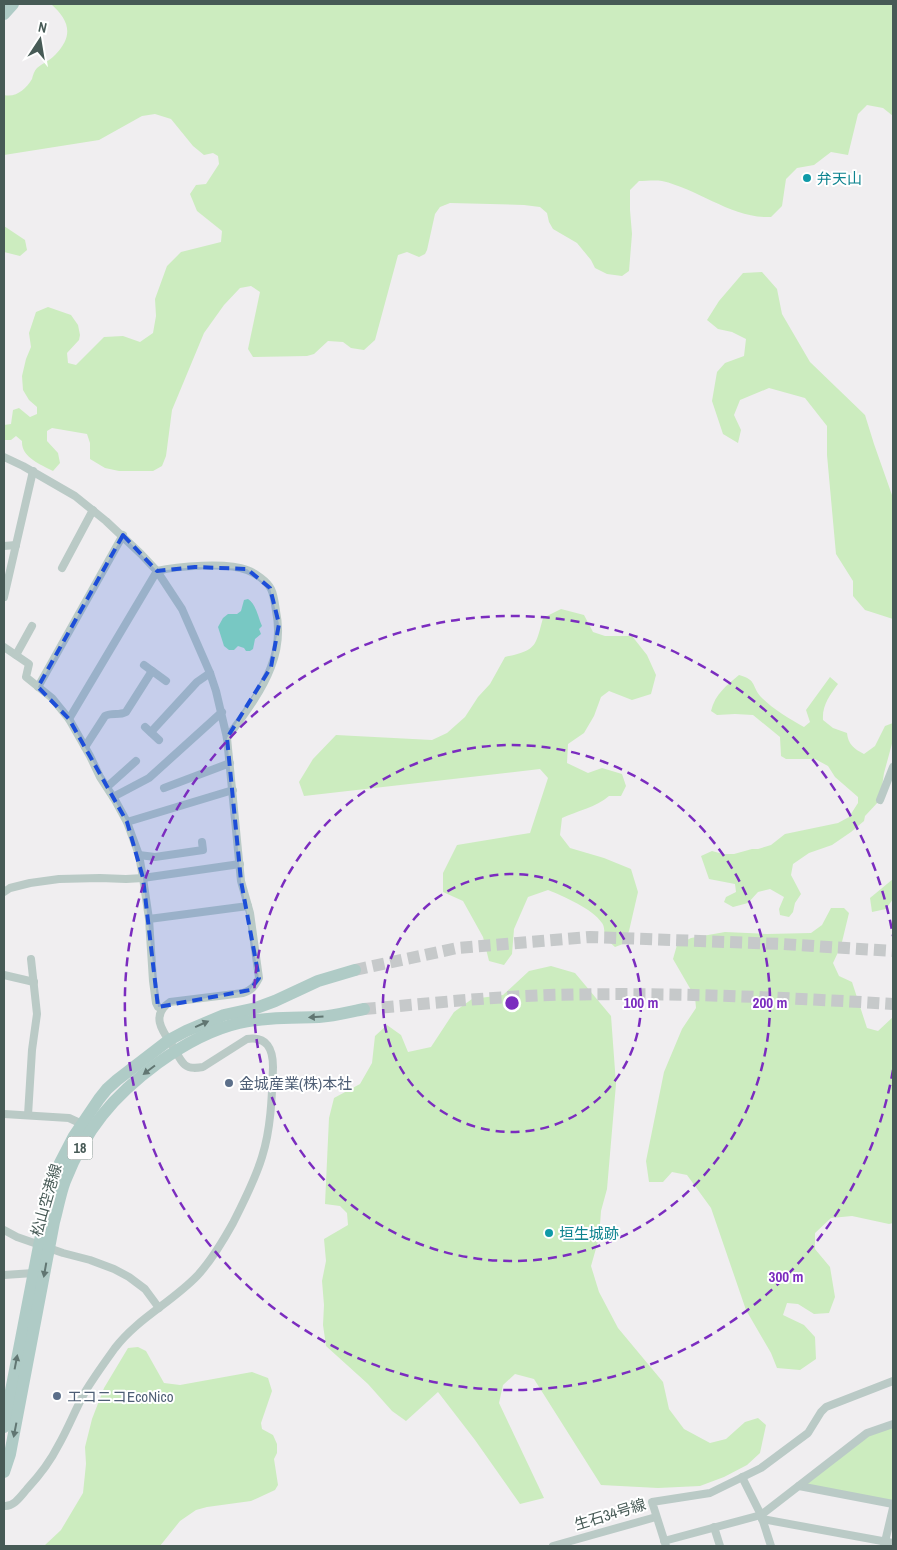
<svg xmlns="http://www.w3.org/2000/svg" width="897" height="1550" font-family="'Archivo Narrow','Noto Sans JP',sans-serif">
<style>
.green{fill:#ccecbf}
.water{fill:#8fe6be}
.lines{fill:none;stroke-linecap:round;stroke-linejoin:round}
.primary-tunnel{stroke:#c6c9ca;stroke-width:12;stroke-dasharray:12 6;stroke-linecap:butt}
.street{stroke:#bacac6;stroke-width:8}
.primary{stroke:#afcbc6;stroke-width:12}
.oneway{fill:#617672}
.marked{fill:#1d4ed8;fill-opacity:0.2;stroke:#1d4ed8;stroke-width:4;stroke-dasharray:10 6;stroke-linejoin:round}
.ring{fill:none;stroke:#7b2cbf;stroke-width:2.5;stroke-dasharray:9 6}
.culture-dot{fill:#0f9aa8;stroke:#fff;stroke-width:2}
.service-dot{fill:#5c6f8a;stroke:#fff;stroke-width:2}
.labels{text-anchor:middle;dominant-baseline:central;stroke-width:4;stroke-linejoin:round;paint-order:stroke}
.shield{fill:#fff;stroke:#7e8c89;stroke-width:1}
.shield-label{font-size:14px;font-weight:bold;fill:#475a56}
.culture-label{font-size:15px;fill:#0d838f;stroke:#fff;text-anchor:start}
.service-label{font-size:15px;fill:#4e5e75;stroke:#fff;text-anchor:start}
.street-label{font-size:15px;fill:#475a56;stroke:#fff}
.centre{fill:#7b2cbf;stroke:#fff;stroke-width:2.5}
.ring-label{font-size:15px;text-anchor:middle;font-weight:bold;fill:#7b2cbf;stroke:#fff;stroke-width:4;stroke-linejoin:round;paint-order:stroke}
</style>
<rect width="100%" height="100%" fill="#f0eef0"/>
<g class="green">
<path d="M51 4H893V116L883 108 867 105 858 114 848 155 831 152 814 165 797 168 786 179 782 206 771 217C733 219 698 189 662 181 655 180 646 181 639 181L630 190V210L632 234 629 271 622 276 607 274 595 268 591 260 577 243 553 229 549 222 547 213 540 207 524 205 450 203 440 207 435 214 427 250 425 254 419 257 407 252 398 255 375 340 364 350 351 348 343 342 328 341 314 354 307 356 253 357 248 349 260 292 251 286 240 288 224 305 204 333 172 410 166 456 162 466 153 471H119L105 468 90 459V443L87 434 52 428 47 431V441L58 453 60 463 53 471C40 464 21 457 22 441L16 436 11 440H4V425L11 424 13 410 19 408 30 417 37 414V407L29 400 23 390 22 376 26 359 31 347 29 333 36 312 48 307 71 315 78 325 80 335 79 340 67 353 68 363 76 365 104 337 123 336 140 342 153 333 156 316 155 299 167 266 181 252 221 242 222 231 197 211 190 194 196 185 206 184 219 164 218 156 213 153 204 155 193 146 171 119 155 114 142 116 99 140 4 155V95C16 98 26 89 32 79 33 75 34 71 37 68 43 63 51 60 56 54 74 35 69 20 51 4Z"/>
<polygon points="4,226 25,240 27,250 20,256 4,252"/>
<polygon points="762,272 777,289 782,314 810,362 865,415 874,444 893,498 893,619 865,610 853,596 853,581 836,554 827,455 827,426 805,398 769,388 740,400 734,415 741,430 738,443 723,434 712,401 717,372 725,363 744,356 746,339 732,332 718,329 707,320 719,301 743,273"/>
<path d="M561 609 584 615 593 632 605 636H632L647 655 656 675 651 694 632 700 609 691 601 697 594 716 584 733 568 744 567 763 588 773 602 768 622 774 626 786 621 796H609C597 807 577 811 562 818L560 835 570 848 604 858 631 869 638 892 629 931 623 944 615 947 605 938C604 933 605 927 602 923 593 909 563 896 548 890L528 897 514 929 512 954 504 965 489 961 483 937 463 901 443 892V873L457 845 530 833 548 778 540 769 304 796 299 782 313 759 336 735 432 740 447 733 465 717 478 697 490 684 505 657C537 650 535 647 543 618Z"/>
<path d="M739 675C758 680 751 687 762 698 774 710 790 719 804 727L810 722 806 710 830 677 838 684C830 695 822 705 823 720L833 728 847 733C848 744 854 749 864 754L875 746 885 726 893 723V740L884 773 880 800 865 816 864 821 851 832 832 845 809 853 793 864 791 875 801 894 795 903 793 912 789 917 780 915 779 909 784 897 770 889 758 892 748 903 733 907 724 902 726 897 736 892 735 884 709 879 701 856 712 851 723 854H734L752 849H758L771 845 785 834 838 823 849 817 858 803V797L835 777 828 766 815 759H786L781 756 780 737 753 715 735 714 717 715 711 711C715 694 727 685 739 675Z"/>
<polygon points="893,879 893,899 886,909 872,912 870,898"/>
<polygon points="831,908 844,908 849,913 841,946 833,963 839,976 852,982 867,1028 878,1031 893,1017 893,1223 889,1224 852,1216 831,1218 815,1233 815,1249 830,1267 835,1297 829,1313 814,1314 798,1304 787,1303 783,1315 804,1325 815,1337 816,1359 800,1370 777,1368 771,1353 746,1310 711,1208 687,1175 672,1172 663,1182 649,1182 646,1161 664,1072 682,1029 696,1008 695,997 673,959 677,945 691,938 725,932 767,934 811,933 822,925"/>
<polygon points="551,966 575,973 611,1016 616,1084 607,1189 601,1211 599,1238 591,1266 599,1292 618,1328 663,1382 669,1409 684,1429 710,1443 726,1439 745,1422 758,1418 766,1425 760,1453 747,1465 724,1477 700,1486 658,1488 601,1485 534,1379 515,1374 503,1385 499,1403 544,1498 520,1504 475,1440 438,1392 406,1421 392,1411 368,1384 326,1346 323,1325 324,1305 322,1281 326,1261 324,1239 348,1225 347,1213 340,1206 325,1204 329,1118 334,1098 360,1084 372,1063 375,1036 387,1025 401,1035 408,1052 431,1047 454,1012 472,999 503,995 529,971"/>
<polygon points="138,1347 146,1351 164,1383 180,1385 252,1372 268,1378 272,1391 261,1423 262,1429 273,1435 277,1444 277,1453 274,1459 278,1485 275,1490 251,1501 207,1507 196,1510 180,1521 160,1546 44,1546 61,1530 83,1493 86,1464 85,1447 92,1419 104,1388 128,1348"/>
<polygon points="893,1426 893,1496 892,1502 804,1485 871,1434"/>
</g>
<path class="water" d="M248 599C256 604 258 617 262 626L259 629 261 634 255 639 253 649 250 651H246L244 648 238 646 234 650H229L224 646 218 627 223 618 228 614H237L241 611 244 600Z"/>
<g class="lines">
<g class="primary-tunnel">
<polyline points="355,970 457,948 590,937 782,944 893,951"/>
<path d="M364 1009C425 1004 487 997 549 995 664 992 779 997 893 1004"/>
</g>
<g class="street">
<path d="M4 457 23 466 75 496 106 521 141 554 157 571 182 609 210 673 216 691 227 738 241 881 250 913 259 978C255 986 252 990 243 993L170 1002C149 1016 164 1033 174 1048 177 1053 180 1061 185 1065 190 1069 197 1068 203 1067L247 1039C267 1036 273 1049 273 1067 272 1096 271 1129 262 1157 255 1180 244 1201 233 1223 223 1241 212 1260 197 1276 172 1302 137 1319 115 1348 105 1362 94 1377 85 1392 75 1410 68 1429 58 1446 50 1462 39 1476 27 1489 21 1496 14 1507 4 1506"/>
<polyline points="4,546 16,545"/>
<polyline points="62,568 93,510"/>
<polyline points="4,597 33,471"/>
<polyline points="4,647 29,664 26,677 52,698 69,719 90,756 100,777 115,800 127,822 139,855 143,878 149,919 153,981 156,1003 158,1007 162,1009"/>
<polyline points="16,655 32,626"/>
<polyline points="144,665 166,681"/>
<polyline points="38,687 123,535"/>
<path d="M69 719 157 571C177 566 228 562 247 570 255 573 267 581 271 589 274 595 275 604 276 611 280 630 278 649 271 667 261 693 243 716 227 738"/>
<polyline points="145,727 159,740"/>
<polyline points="151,732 197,682 210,673"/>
<path d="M85 747 105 716C112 712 119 716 126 712L152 671"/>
<polyline points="107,787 136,761"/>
<polyline points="164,788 230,763"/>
<polyline points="113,797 149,778 222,712"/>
<polyline points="880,800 893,767"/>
<polyline points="127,822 233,790"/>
<polyline points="139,855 155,857 203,850 202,842"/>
<polyline points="4,892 10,888 30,883 59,879 100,878 126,879 143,878 240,864"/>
<polyline points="149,919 248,906"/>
<polyline points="4,975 34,982"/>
<polyline points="4,1114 69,1118 82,1124"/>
<polyline points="28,1115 32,1050 37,1014 31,959"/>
<polyline points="4,1230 17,1237 63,1253 90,1260 114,1269 129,1277 145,1289 159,1308"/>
<polyline points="4,1275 34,1273"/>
<polyline points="742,1477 761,1515 771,1546"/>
<polyline points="799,1486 893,1504"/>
<polyline points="762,1519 893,1543"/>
<polyline points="714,1527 720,1546"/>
<polyline points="664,1541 761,1515 867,1433 893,1424"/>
<polyline points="553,1546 656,1517"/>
<polyline points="666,1546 652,1502 710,1493 761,1468 808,1433 821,1412 826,1407 893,1381"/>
<polyline points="884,1546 893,1508"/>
</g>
<g class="primary">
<polyline points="4,14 13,4"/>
<polyline points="4,1427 44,1220 53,1184 60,1163 74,1136 99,1099 107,1089 117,1080 169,1040 186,1031 224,1015 256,1008 275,1001 318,981 355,970"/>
<path d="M4 1472 10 1454 54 1222C58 1208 60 1194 65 1181 85 1130 113 1096 158 1063 183 1045 209 1030 239 1023 266 1017 292 1018 319 1017 334 1016 349 1012 364 1009"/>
</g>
</g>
<defs><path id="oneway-solid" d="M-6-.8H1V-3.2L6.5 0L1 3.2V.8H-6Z" transform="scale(1.25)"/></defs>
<g class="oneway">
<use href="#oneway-solid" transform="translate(316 1017) rotate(177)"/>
<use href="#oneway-solid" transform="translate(202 1024) rotate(-24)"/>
<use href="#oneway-solid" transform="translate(149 1070) rotate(143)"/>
<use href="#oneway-solid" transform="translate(45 1270) rotate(100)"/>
<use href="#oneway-solid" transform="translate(16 1362) rotate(-79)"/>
<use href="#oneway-solid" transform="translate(15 1430) rotate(101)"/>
</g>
<path class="marked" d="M123 535 157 571 195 567 247 569 270 588 279 624 271 667 227 738 241 881 259 978 250 990 158 1007 143 878 127 822 69 719 38 687Z"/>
<g class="ring">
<circle cx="512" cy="1003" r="129"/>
<circle cx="512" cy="1003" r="258"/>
<path d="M893 1070A387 387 0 1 1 893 936"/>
</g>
<g class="culture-dot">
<circle cx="807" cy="178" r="5"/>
<circle cx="549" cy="1233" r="5"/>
</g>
<g class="service-dot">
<circle cx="229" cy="1083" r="5"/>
<circle cx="57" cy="1396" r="5"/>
</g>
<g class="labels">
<rect class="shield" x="67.5" y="1136.5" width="25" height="23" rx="4"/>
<g class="shield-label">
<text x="80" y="1148">18</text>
</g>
<g class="culture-label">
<text x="817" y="178">弁天山</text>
<text x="559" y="1233">垣生城跡</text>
</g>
<g class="service-label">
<text x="239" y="1083">金城産業(株)本社</text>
<text x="67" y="1396">エコニコEcoNico</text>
</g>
<g class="street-label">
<text transform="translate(46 1200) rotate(-74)">松山空港線</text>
<text transform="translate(610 1514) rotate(-17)">生石34号線</text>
</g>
</g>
<circle cx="512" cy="1003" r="8" class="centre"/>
<g class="ring-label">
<text x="641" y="1008">100 m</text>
<text x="770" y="1008">200 m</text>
<text x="786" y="1282">300 m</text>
</g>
<rect width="897" height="1550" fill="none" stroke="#475a56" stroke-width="10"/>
<g transform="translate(40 40) rotate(12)" stroke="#ffffff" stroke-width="4" paint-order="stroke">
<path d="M0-4L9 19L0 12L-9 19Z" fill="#475a56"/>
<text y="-8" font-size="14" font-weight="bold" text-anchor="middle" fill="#475a56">N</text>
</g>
</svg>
